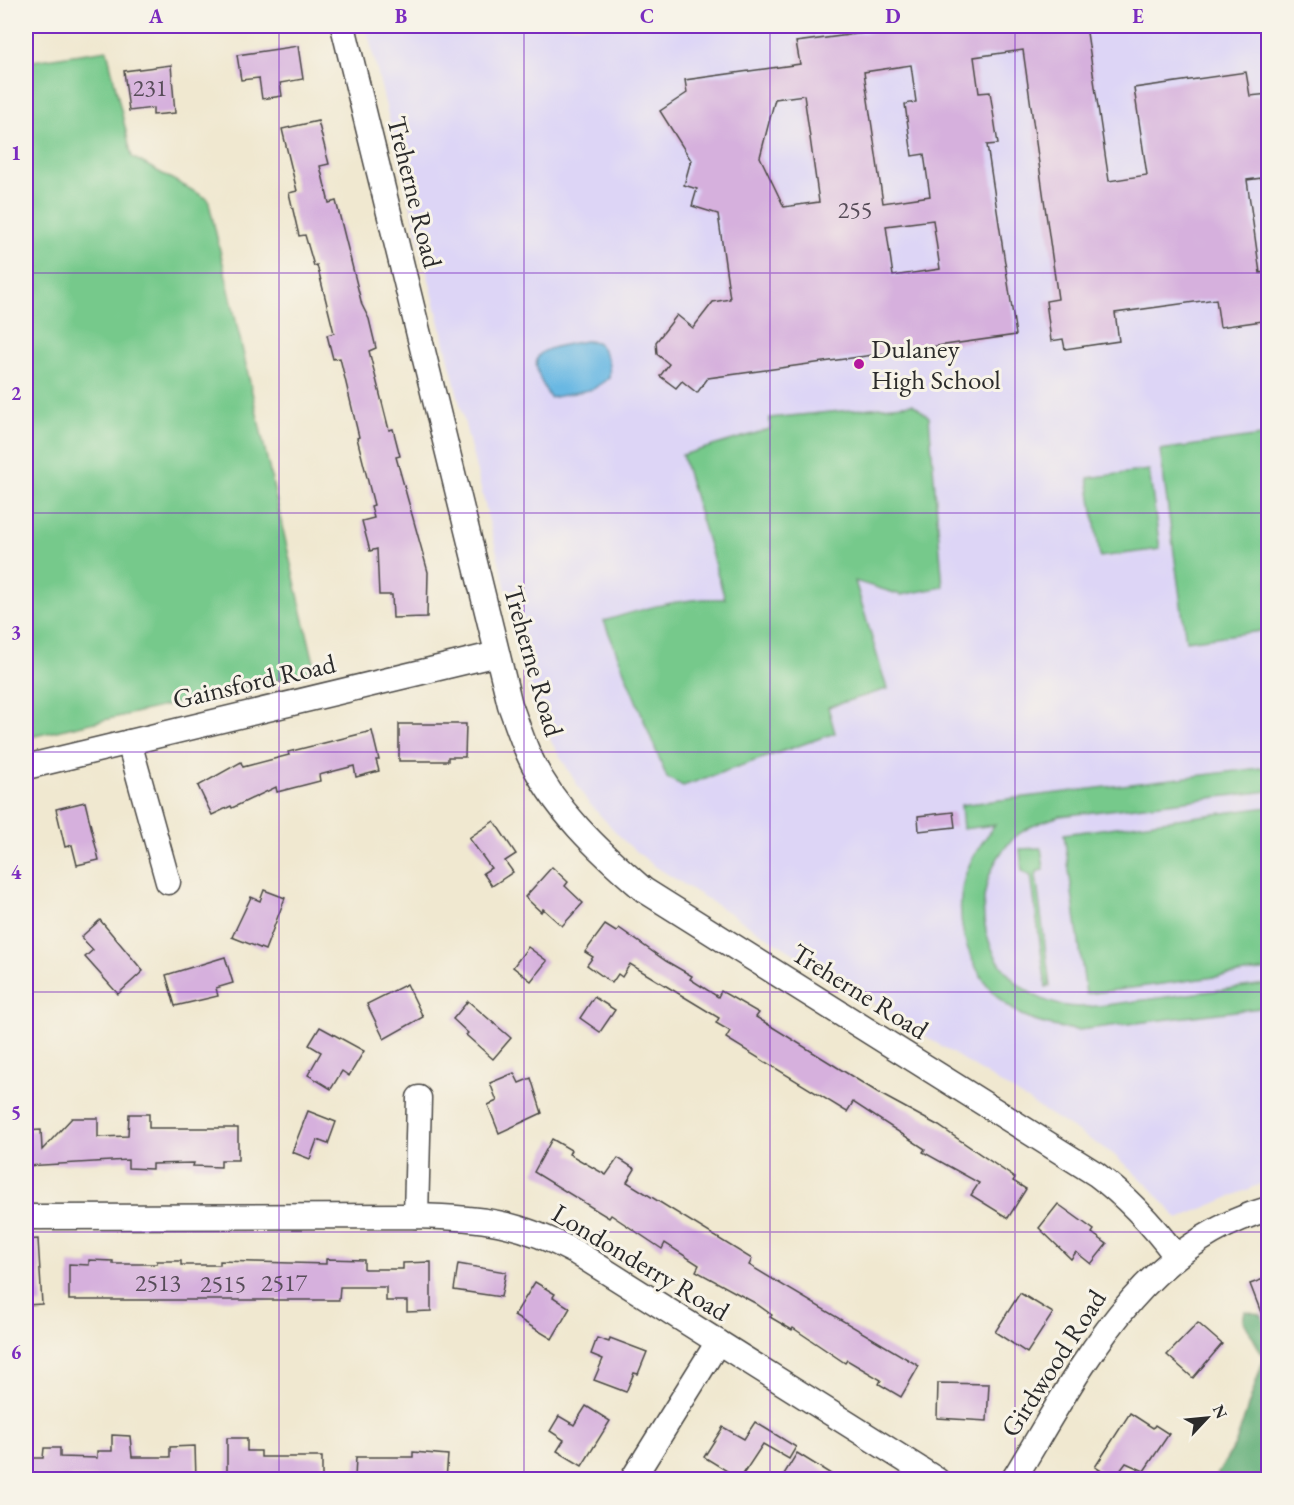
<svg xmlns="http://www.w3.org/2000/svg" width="1294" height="1505" font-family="'EB Garamond',serif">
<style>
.built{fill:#ddd5f6}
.green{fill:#76c98b;stroke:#507a5b;stroke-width:1.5}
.forest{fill:#60ad77;stroke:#466c51;stroke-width:1.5}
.water{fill:#69b8e3;stroke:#4a7287;stroke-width:1.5}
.building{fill:#d6b0dd;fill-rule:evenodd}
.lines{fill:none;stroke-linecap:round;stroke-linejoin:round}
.street-casing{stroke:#494744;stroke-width:27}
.street{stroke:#fff;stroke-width:24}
.grid{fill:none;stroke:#7b2cbf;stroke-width:1.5;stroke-opacity:0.55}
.poi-dot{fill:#b5179e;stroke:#f7f3e8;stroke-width:2}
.labels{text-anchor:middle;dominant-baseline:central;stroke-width:6;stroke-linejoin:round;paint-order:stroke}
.number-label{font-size:24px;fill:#564c58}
.street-label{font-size:27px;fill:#2b2b2b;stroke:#f7f3e8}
.poi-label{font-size:27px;fill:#2b2b2b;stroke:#f7f3e8;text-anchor:start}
.neatline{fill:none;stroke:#7b2cbf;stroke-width:2}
.grid-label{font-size:20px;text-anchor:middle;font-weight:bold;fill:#7b2cbf}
</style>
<rect width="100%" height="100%" fill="#f7f3e8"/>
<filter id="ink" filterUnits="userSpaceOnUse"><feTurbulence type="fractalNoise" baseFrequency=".0167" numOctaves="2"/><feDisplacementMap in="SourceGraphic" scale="12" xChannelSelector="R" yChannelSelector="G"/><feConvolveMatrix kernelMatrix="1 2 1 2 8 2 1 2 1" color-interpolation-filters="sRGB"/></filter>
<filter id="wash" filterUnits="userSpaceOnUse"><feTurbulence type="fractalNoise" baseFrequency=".008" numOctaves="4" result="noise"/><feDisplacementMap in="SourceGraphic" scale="24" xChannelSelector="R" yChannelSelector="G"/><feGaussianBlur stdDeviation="1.35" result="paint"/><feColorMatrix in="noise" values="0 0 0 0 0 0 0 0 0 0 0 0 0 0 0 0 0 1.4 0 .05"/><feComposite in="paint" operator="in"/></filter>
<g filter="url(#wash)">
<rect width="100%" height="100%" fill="#f0e8d0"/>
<polygon class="built" points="366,26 1268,26 1268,1181 1178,1219 1152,1189 1113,1154 653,865 625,842 587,801 552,743 534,702"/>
<g class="green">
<path d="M107 50 132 157 208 199C245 356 278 514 316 671L26 738V62Z"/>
<path d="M913 404 929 417 943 587 901 595 855 581 887 689 828 707 835 733 683 786 667 778 604 621C645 608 682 597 725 599L682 455 770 429V418Z"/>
<polygon points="1268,435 1268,630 1186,641 1160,450"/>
<polygon points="1149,470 1160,549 1100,557 1088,478"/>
<path d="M1268 767V791L1060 816C1045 821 1028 826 1015 837 957 892 983 986 1060 1005 1084 1010 1113 1004 1137 1001 1181 995 1225 989 1268 984V1007L1078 1030C1061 1028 1041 1025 1025 1017 976 991 950 930 965 876 971 857 983 841 995 825L963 829 961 805Z"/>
<polygon points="1268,807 1268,970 1086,994 1064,834"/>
<polygon points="1041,848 1044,870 1038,871 1036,875 1050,986 1046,987 1031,876 1022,871 1020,849"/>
</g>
<polygon class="forest" points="1245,1311 1259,1314 1268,1321 1268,1479 1214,1480 1236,1443 1262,1364 1263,1356 1243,1320"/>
<path class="water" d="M585 341 597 342C606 352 611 365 609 378L593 389 550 398C521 348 541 350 585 341Z"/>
<g id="blocks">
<g class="building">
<path d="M878 26H1086L1109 181 1147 175 1134 88 1246 72 1250 96 1269 94V177L1247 180 1260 273 1269 271V320L1220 327 1216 299 1115 313 1119 341 1065 349 1063 339 1051 341 1046 301 1058 299 1023 50 974 57 979 93 990 92 998 144 987 145 1016 335 708 378 697 393 682 381 676 388 660 376 669 364 657 354 656 342 677 315 693 328 713 302 730 299 718 214 692 206 697 189 684 185 691 160 660 111 687 93 685 80 800 64 796 42 879 31ZM911 65 916 102 905 104 912 156 924 154 930 196 883 203 864 72ZM804 95 819 202 784 207 760 157 775 99ZM933 220 940 269 893 276 886 226Z"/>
<polygon points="298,46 303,79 280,83 282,96 262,99 259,78 241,80 237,55"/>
<polygon points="171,65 175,113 153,115 153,108 129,111 124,71"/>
<polygon points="318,121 329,164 320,166 329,203 336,201 362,305 369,319 376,348 369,351 389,430 393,429 400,456 396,457 428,572 427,617 393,618 392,595 379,595 377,549 370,551 362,521 374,518 371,506 374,505 357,438 359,437 340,358 333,359 327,335 334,333 317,265 314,266 305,235 299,236 289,193 297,191 282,129"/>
<polygon points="399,724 466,724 465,757 448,757 448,761 399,761"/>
<polygon points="372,731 379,760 376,760 379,771 356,777 354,766 319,775 320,781 277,792 276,787 232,808 231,806 212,815 198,786 241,762 243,767 289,755 288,752"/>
<polygon points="85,802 99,860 77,865 72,845 65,847 56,809"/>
<polygon points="953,812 955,827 919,831 918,816"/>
<polygon points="494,821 516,854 505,861 513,872 492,886 483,873 491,868 469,838"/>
<polygon points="552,867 568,882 565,886 583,903 562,926 543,909 541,912 525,897"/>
<polygon points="264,890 285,898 265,950 232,937 251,897 260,901"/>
<polygon points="100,920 143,971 118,994 85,957 93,950 81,937"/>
<polygon points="605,925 616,932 619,928 666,961 692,976 690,979 718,997 721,991 759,1013 756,1017 882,1095 939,1126 1015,1178 1013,1181 1026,1189 1008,1218 971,1195 979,1183 923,1152 925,1149 853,1102 847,1112 726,1038 730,1031 716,1023 719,1018 681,995 630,964 622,977 618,974 612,983 587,965 593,957 585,952"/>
<polygon points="528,947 547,961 531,981 513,967"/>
<polygon points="225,957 233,983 216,988 218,996 175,1006 166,975"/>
<polygon points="407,984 423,1017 384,1039 367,1004"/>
<polygon points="594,997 615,1010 600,1032 580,1018"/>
<polygon points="468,1001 511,1038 493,1059 466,1035 468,1033 453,1019"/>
<polygon points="320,1027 364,1051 349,1076 342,1071 331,1089 308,1075 321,1052 309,1045"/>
<polygon points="514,1073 519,1083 531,1078 542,1113 499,1133 488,1105 497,1101 490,1083"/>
<polygon points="308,1111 336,1122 328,1144 317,1140 310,1159 292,1152"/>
<polygon points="129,1114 149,1114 149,1128 238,1128 238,1160 221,1160 221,1167 193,1166 194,1163 152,1164 152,1169 128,1168 128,1160 26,1166 26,1131 41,1130 42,1150 72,1118 98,1118 98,1137 128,1136"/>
<polygon points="552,1139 571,1150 569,1154 606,1175 618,1158 635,1169 627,1182 752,1259 749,1265 919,1366 901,1397 879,1384 881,1380 847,1360 845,1363 793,1328 792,1330 770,1317 772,1315 755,1303 696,1271 699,1265 665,1243 662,1249 611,1215 609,1218 534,1172"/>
<polygon points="1058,1204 1094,1230 1092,1233 1107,1244 1091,1264 1076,1252 1071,1259 1039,1228"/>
<polygon points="38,1239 42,1304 26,1305 26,1240"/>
<polygon points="326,1259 364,1260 364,1269 403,1269 403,1263 431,1262 431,1311 407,1312 407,1301 386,1301 386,1287 340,1287 339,1300 69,1300 69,1264 89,1265 89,1260 113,1261 113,1264 157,1264 157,1261 181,1261 181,1265 220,1265 220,1261 326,1264"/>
<polygon points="458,1264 506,1272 501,1297 454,1290"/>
<polygon points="1269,1277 1269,1328 1267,1328 1250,1284"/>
<polygon points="535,1282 555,1294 553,1297 570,1308 552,1339 514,1316"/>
<polygon points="1020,1293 1053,1313 1027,1353 995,1332"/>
<polygon points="1198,1323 1222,1344 1193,1378 1167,1355"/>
<polygon points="597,1338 609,1342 610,1338 647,1352 638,1374 634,1373 626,1392 594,1380 603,1359 591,1354"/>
<polygon points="938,1383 989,1384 987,1421 937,1418"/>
<polygon points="586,1406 610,1421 582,1466 557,1451 564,1440 550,1431 559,1416 574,1425"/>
<polygon points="1130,1413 1153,1428 1155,1425 1169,1434 1144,1471 1126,1463 1114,1479 1095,1467"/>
<polygon points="755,1422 796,1447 789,1459 763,1444 740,1479 704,1457 723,1427 744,1439"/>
<polygon points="112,1435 130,1436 132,1457 170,1457 170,1447 195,1446 196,1479 68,1477 68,1479 30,1479 30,1458 43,1458 44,1448 60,1448 60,1457 97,1458 97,1451 112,1451"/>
<polygon points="227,1438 247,1438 247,1451 261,1451 261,1457 322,1457 322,1479 239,1479 239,1477 227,1477"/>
<polygon points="413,1452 448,1455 446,1479 355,1479 356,1457 413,1457"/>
<polygon points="797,1453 839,1479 781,1479"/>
</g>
</g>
</g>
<g filter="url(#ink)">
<use href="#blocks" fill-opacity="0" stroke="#494744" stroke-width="1.5"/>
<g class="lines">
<defs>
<g id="street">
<path d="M343 26 510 705C516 721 521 737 528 753 552 808 600 852 644 890L1096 1174C1128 1198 1152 1224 1176 1256"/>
<polyline points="129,742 168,882"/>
<polyline points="26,767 497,654"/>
<polyline points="416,1216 419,1098"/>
<path d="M26 1217 416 1216C482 1218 517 1221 577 1253L937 1480"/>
<polyline points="632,1480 718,1342"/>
<path d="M1013 1480C1078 1374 1138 1246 1268 1209"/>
</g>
</defs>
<use href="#street" class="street-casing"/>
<use href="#street" class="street"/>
</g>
</g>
<path class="grid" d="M279 26V1480M524 26V1480M770 26V1480M1015 26V1480M26 273H1268M26 513H1268M26 752H1268M26 992H1268M26 1232H1268"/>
<circle class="poi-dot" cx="859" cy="364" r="6"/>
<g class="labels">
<g class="number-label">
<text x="150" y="87">231</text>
<text x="855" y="209">255</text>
<text x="158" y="1282">2513</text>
<text x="284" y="1282">2517</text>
<text x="223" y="1283">2515</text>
</g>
<g class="street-label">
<text transform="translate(415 192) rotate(76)">Treherne Road</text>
<text transform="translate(534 661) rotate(74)">Treherne Road</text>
<text transform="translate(254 681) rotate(-13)">Gainsford Road</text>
<text transform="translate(860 991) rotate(32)">Treherne Road</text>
<text transform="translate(641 1262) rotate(31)">Londonderry Road</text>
<text transform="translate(1053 1363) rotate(-57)">Girdwood Road</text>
</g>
<g class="poi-label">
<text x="871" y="348">Dulaney<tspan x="871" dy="31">High School</tspan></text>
</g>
</g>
<rect width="1294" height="1505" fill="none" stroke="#f7f3e8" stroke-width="66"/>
<g transform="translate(1207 1418) rotate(64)" stroke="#f7f3e8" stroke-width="4.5" paint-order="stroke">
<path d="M0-4.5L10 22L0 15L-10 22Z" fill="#2b2b2b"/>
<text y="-9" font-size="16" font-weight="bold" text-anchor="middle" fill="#2b2b2b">N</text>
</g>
<rect x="33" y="33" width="1228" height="1439" class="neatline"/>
<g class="grid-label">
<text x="156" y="23">A</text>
<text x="401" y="23">B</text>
<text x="647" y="23">C</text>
<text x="893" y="23">D</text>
<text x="1138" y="23">E</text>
<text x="16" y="160">1</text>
<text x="16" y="400">2</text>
<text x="16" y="639">3</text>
<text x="16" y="879">4</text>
<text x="16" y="1119">5</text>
<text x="16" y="1359">6</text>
</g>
</svg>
